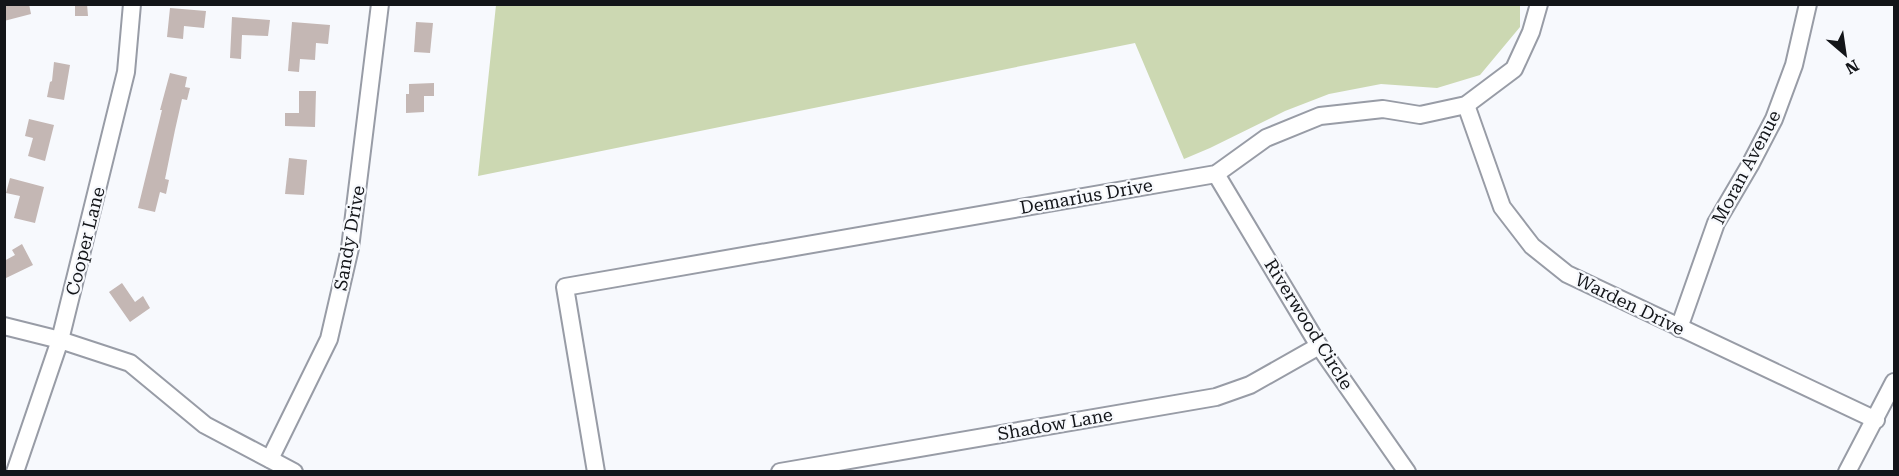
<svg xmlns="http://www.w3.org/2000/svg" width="1899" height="476" font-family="'Roboto Serif',serif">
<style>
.green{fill:#ccd8b2}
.building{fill:#c4b7b4}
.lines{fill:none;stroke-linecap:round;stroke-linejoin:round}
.street-casing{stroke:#989ca6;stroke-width:20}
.street{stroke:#fff;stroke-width:16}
.labels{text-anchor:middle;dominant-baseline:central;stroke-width:4.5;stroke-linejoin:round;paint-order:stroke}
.street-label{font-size:18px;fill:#131519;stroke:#f7f9fd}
</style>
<rect width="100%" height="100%" fill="#f7f9fd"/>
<polygon class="green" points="496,5 1520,4 1520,27 1480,75 1437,88 1381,84 1329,94 1285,111 1210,148 1184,159 1135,43 478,176"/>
<g class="building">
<polygon points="4,4 29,4 31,14 4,21"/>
<polygon points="75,4 87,4 88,16 75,16"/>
<polygon points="170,8 206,11 204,28 184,26 183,39 167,37"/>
<polygon points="232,17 270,20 268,36 242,35 241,59 230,58"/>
<polygon points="292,22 330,25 328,44 316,43 315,60 300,59 299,72 288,71"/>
<polygon points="416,22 433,23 430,53 414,52"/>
<polygon points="54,62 70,65 64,100 47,97 50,82 52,81"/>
<polygon points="170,73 187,77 185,87 190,88 187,100 182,99 175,130 165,179 169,180 166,194 160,192 155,212 138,208 162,110 160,110"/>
<polygon points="434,83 434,96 424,96 424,112 406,113 406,94 409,94 409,84"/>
<polygon points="299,91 316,91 315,127 285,126 285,113 299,113"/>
<polygon points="29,119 54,125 45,161 28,156 33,138 25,136"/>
<polygon points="289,158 307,160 304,195 285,194"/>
<polygon points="10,178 44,187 35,223 14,218 20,196 6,193"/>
<polygon points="22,244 33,265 4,279 4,261 15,255 12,250"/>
<polygon points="122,283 135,302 143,296 150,308 130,322 109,292"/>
</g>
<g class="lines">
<defs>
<g id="street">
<polyline points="1466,105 1502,207 1532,246 1567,274 1876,420"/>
<polyline points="1216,174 1319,346 1407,472"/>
<polyline points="4,326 60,340 130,363 205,425 294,472"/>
<polyline points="1679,328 1716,223 1750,165 1774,119 1794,65 1808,4"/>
<polyline points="270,459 329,339 350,248 380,4"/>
<polyline points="15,472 60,340 126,72 132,4"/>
<polyline points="596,472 565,287 1216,174 1266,138 1320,116 1383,109 1420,115 1466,105 1514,69 1531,32 1539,4"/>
<polyline points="780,472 1216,397 1250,385 1319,346"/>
<polyline points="1847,472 1894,382"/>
</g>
</defs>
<use href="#street" class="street-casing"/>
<use href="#street" class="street"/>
</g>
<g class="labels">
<g class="street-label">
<text transform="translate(1746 167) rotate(-62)">Moran Avenue</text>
<text transform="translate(1086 196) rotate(-10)">Demarius Drive</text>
<text transform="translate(349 238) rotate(-80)">Sandy Drive</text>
<text transform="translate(85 241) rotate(-76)">Cooper Lane</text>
<text transform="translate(1630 304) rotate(26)">Warden Drive</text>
<text transform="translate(1309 324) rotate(58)">Riverwood Circle</text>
<text transform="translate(1055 424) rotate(-10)">Shadow Lane</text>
</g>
</g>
<rect width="1899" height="476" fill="none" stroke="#131519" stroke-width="12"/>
<g transform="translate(1845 54) rotate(151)" stroke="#f7f9fd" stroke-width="4.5" paint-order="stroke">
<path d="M0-4.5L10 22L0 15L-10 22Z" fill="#131519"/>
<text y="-9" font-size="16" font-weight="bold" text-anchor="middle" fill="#131519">N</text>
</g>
</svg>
